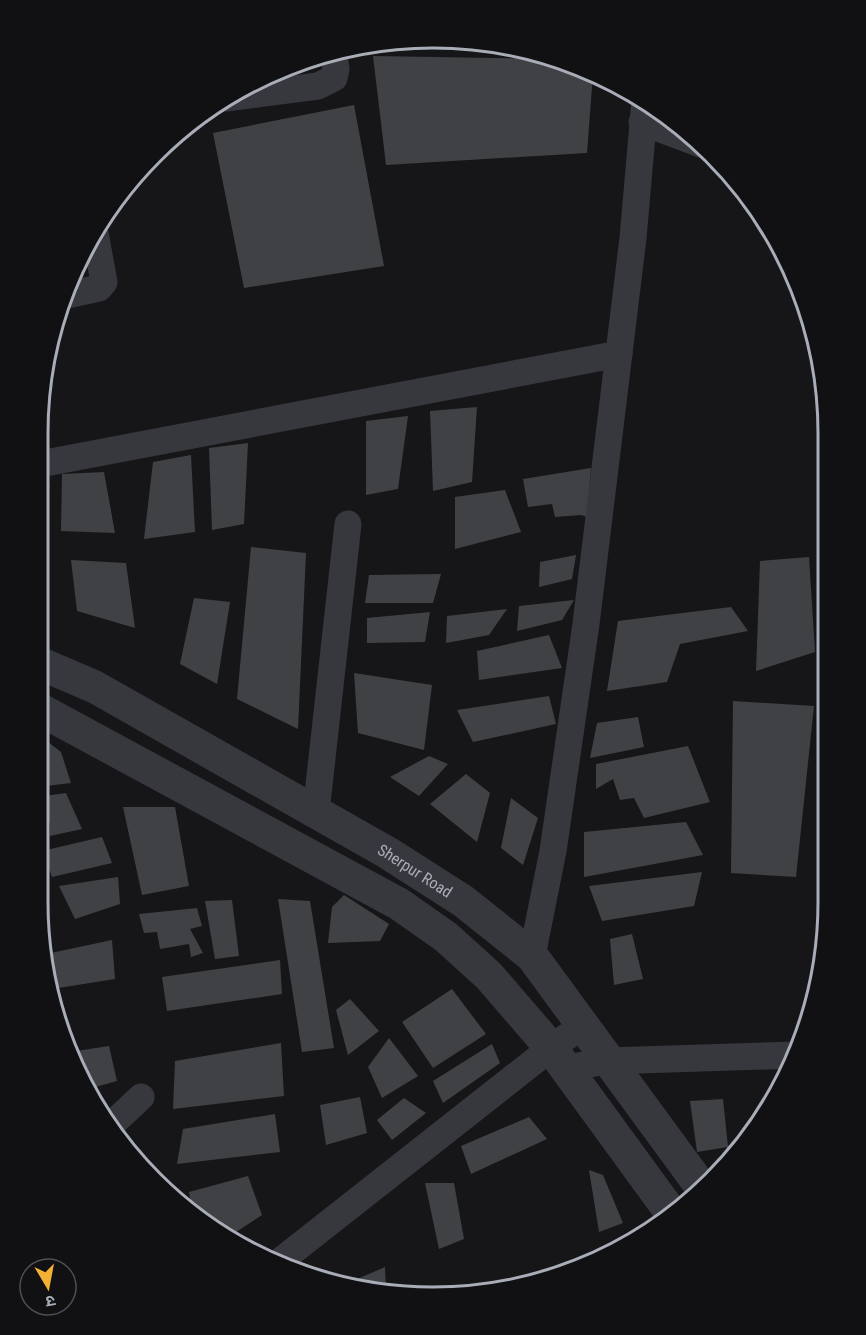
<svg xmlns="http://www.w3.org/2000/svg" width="866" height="1335" font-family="'Roboto Condensed','Noto Sans Devanagari',sans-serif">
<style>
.building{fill:#404145}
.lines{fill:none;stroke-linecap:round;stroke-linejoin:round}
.minor{stroke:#37383d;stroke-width:27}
.tertiary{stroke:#37383d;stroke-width:33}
.labels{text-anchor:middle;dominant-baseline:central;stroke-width:4.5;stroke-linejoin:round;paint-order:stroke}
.street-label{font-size:16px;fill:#a8adb8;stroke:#111113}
.rim{fill:none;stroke:#a8adb8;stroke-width:3}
</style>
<rect width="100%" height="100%" fill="#161618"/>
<g class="building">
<polygon points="373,56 562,59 593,74 587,153 386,165"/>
<polygon points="354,105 384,266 244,288 213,133"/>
<polygon points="477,407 472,482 433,491 430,411"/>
<polygon points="408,416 398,489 366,495 366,421"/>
<polygon points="248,443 244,524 212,530 209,448"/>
<polygon points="191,455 195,532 144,539 153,462"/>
<polygon points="591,468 587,517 581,515 555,517 552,504 528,507 523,479"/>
<polygon points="104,472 115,533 61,531 62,474"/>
<polygon points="40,482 50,485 40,511"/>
<polygon points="505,490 521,532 455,549 455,497"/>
<polygon points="251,547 306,553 298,729 237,699"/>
<polygon points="576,555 572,579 539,587 540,562"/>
<polygon points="809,557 815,652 756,671 760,561"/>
<polygon points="71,560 126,563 135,628 77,611"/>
<polygon points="441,574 433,603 365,603 369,575"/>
<polygon points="194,598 230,602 217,684 180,664"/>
<polygon points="574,600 562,620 517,631 519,606"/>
<polygon points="731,607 748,631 680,644 667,682 607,691 618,621"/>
<polygon points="507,609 489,635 446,643 447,616"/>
<polygon points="430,612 425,642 367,643 367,618"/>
<polygon points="549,635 562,668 479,680 477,651"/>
<polygon points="354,673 432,685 424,750 358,733"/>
<polygon points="549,696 556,724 473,742 457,710"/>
<polygon points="733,701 814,706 796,877 731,873"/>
<polygon points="638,717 644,747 590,758 597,723"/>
<polygon points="39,735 61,752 71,783 38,787"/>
<polygon points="688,746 710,802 644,818 634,798 620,800 613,779 596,789 596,764"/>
<polygon points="429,756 448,764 419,796 390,777"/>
<polygon points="466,774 490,793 477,842 430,804"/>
<polygon points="66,793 82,829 50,836 50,823 38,824 38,797"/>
<polygon points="511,798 538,818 523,865 501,848"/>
<polygon points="123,807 175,807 189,886 142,895"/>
<polygon points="686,822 703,855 584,877 584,832"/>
<polygon points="102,837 112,863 52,877 42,851"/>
<polygon points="702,872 694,906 602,921 589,886"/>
<polygon points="118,877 120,904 75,919 59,886"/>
<polygon points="38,882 41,882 43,927 38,902"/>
<polygon points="344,895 389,924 380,941 328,943 332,907"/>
<polygon points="278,899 310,901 334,1048 302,1052"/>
<polygon points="232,900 239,956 215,959 205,901"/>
<polygon points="197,908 202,926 190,929 203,953 191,957 189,944 160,949 157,932 144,933 139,914"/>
<polygon points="632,934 643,979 614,985 610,939"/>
<polygon points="112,940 115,979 52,989 46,954"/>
<polygon points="280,960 282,994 167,1011 162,977"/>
<polygon points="452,989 486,1034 433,1068 402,1022"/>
<polygon points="350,999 379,1031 348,1055 336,1010"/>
<polygon points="389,1038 418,1076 382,1098 368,1067"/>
<polygon points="281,1043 284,1096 173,1109 175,1061"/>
<polygon points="492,1044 500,1063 443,1103 433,1081"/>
<polygon points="109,1046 117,1081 88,1089 70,1052"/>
<polygon points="360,1097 367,1133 326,1145 320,1105"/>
<polygon points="404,1098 426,1113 392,1140 377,1120"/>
<polygon points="723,1099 728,1147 697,1152 690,1101"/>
<polygon points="275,1114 280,1152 177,1164 183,1129"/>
<polygon points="529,1117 547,1139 471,1174 461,1146"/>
<polygon points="589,1170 603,1175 623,1223 599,1232"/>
<polygon points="248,1176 262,1215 230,1236 193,1216 189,1192"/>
<polygon points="425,1183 454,1183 464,1239 439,1249"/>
<polygon points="385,1267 386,1290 348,1283"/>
<polygon points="559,1272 536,1284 531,1285 530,1279"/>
</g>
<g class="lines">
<g class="minor">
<polyline points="226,98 318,86 334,78 336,69 333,51"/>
<polyline points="642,122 701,144"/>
<polyline points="67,295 99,288 104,282 95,233"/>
<polyline points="40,464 619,354"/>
<polyline points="316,812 348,524"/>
<polyline points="532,956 553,851 586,624 633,238 645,101"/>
<polyline points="566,1068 607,1061 798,1055"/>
<polyline points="109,1127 141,1097"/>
<polyline points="279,1262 551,1048 582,1026"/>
</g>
<g class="tertiary">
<path id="s1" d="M39 663 95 687 388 853 463 901 532 956 702 1188"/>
<polyline points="39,709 399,904 446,937 489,976 551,1048 672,1214"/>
</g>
</g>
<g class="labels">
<g class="street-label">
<text stroke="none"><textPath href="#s1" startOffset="430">Sherpur Road</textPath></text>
</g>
</g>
<path d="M0 0H866V1335H0ZM433 48H433A385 385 0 0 1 818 433V902A385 385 0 0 1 433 1287H433A385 385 0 0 1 48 902V433A385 385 0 0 1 433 48Z" fill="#111113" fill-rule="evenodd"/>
<path class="rim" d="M433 48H433A385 385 0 0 1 818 433V902A385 385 0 0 1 433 1287H433A385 385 0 0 1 48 902V433A385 385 0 0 1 433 48Z"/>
<g transform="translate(48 1287) rotate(170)"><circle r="28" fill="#111113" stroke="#4d4f55" stroke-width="1.5"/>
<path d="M0-4.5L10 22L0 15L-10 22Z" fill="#f2b134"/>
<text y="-9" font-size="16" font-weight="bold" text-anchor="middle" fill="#a8adb8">उ</text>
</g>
</svg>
